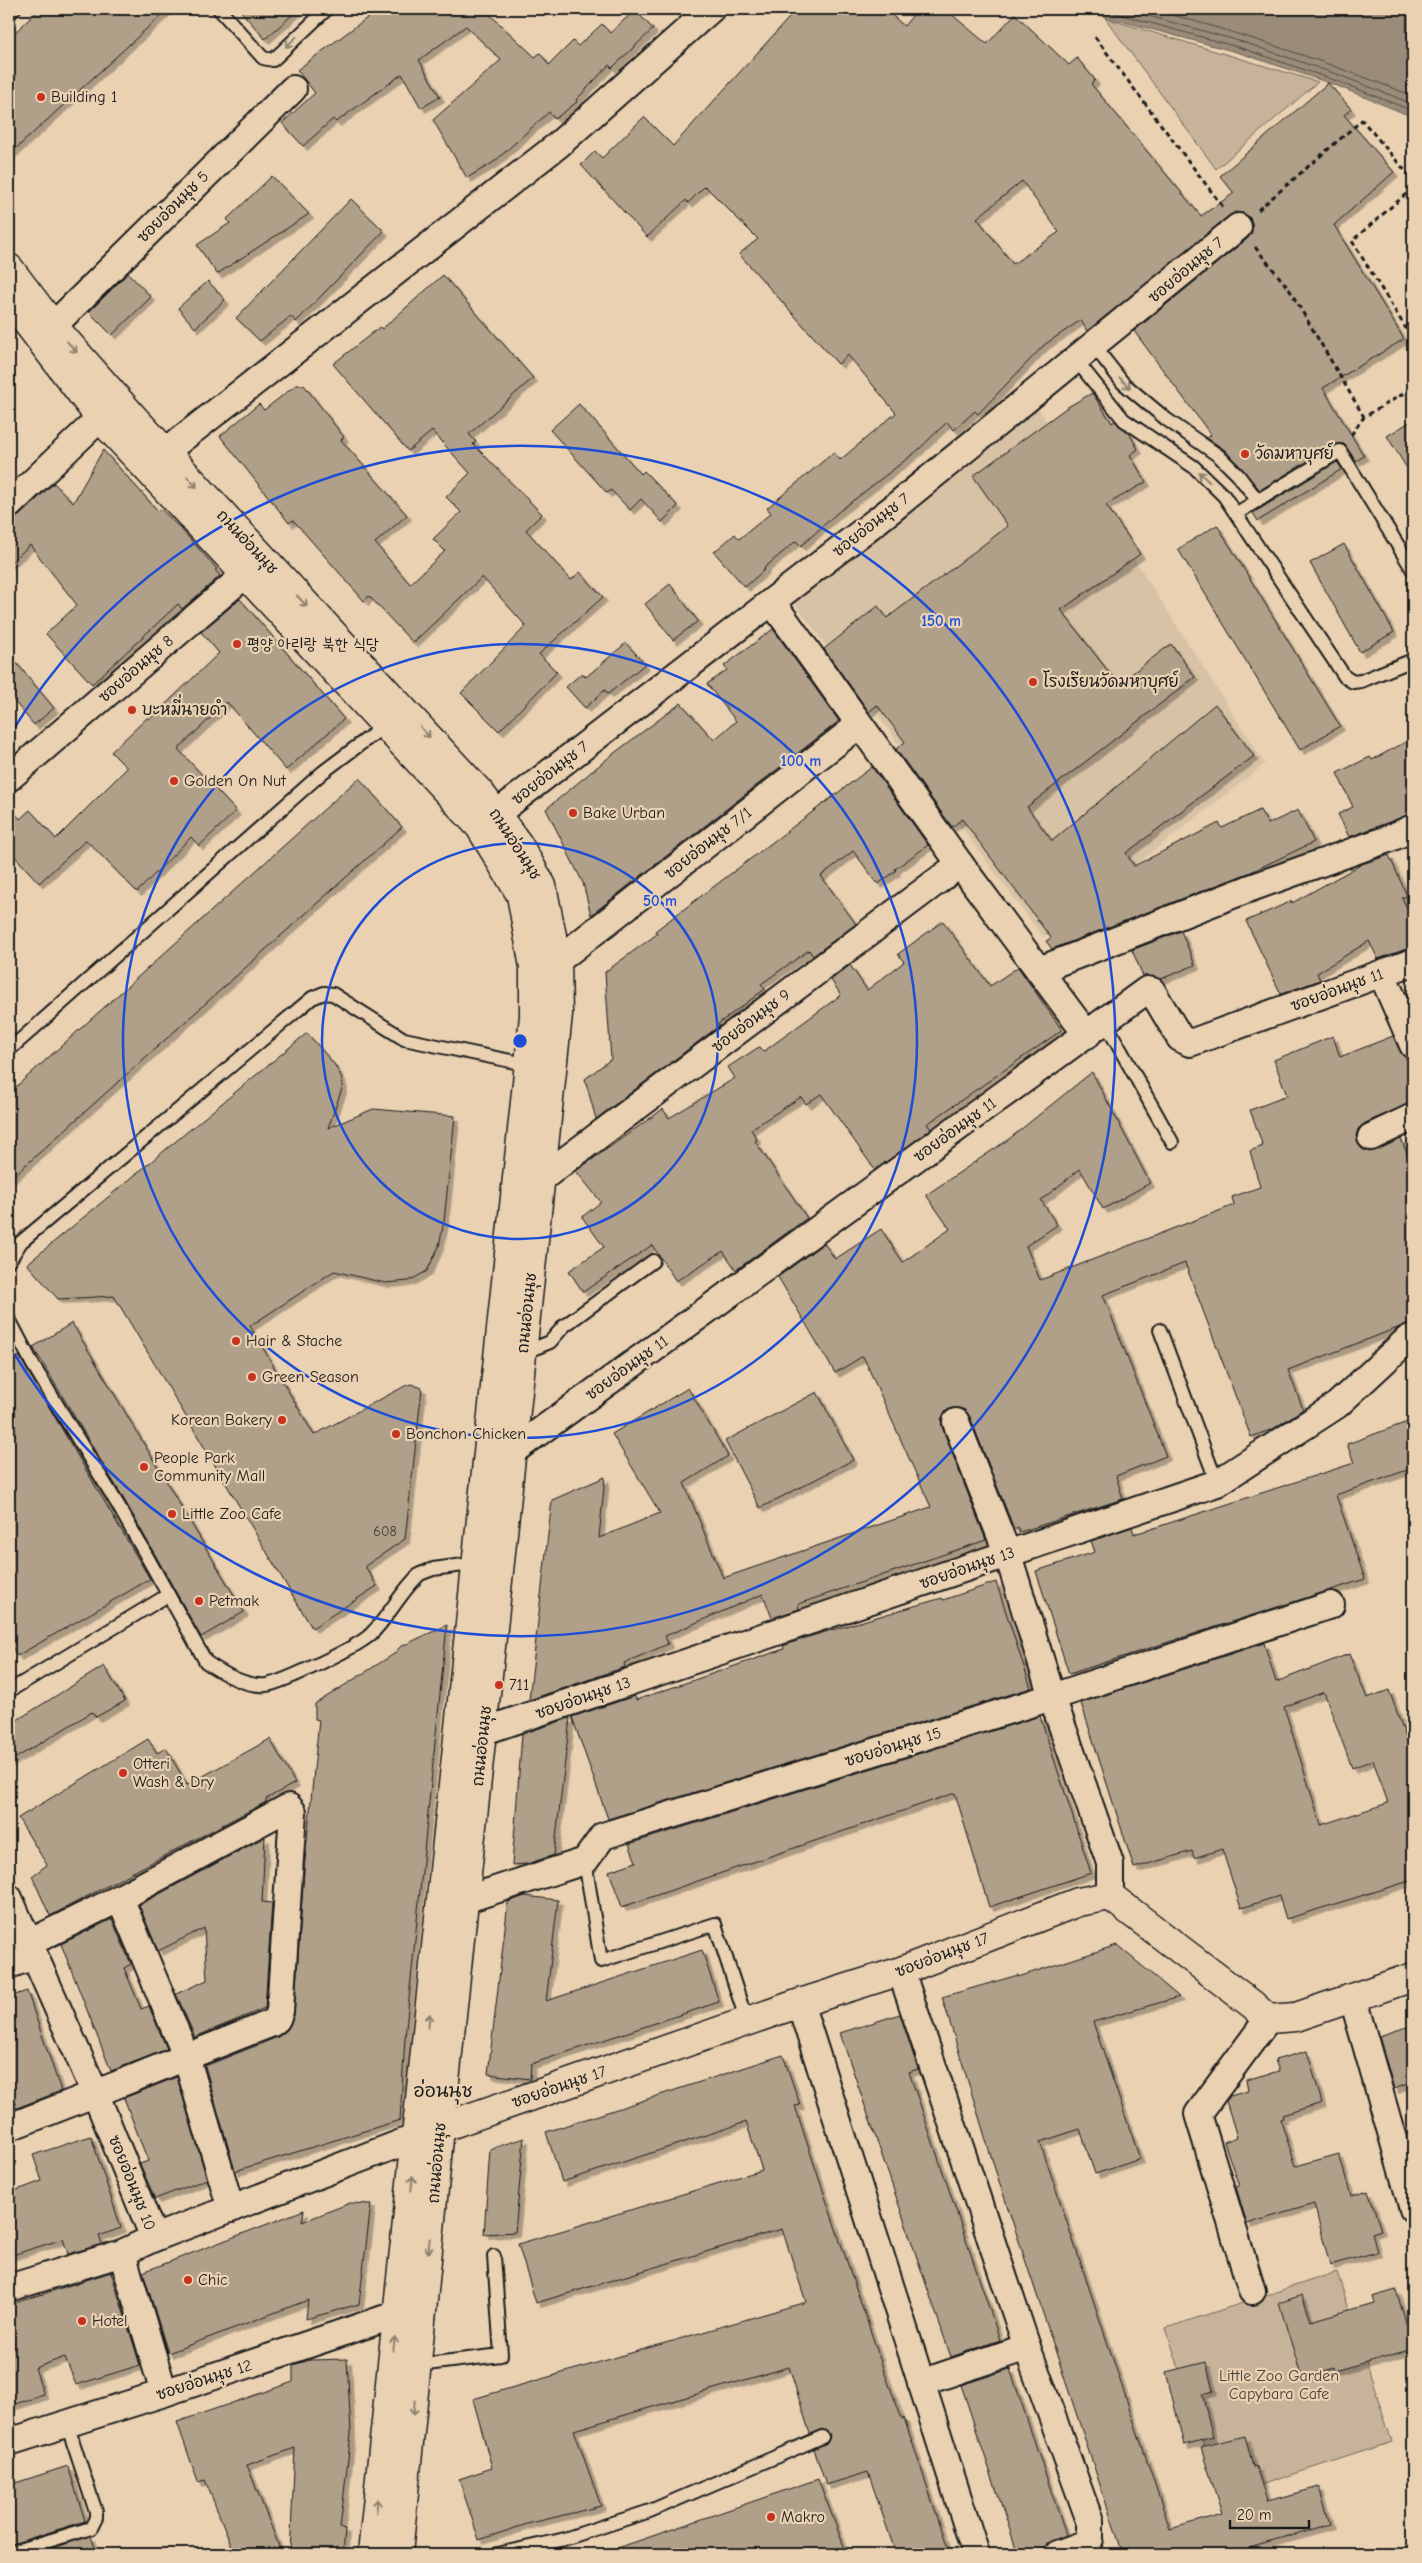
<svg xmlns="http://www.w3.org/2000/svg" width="1422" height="2563" font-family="'Comic Neue','Poor Story','Playpen Sans Thai',sans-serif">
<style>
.built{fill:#d8c2a6}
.green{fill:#c7b39a;stroke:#72685b}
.water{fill:#9b8c79;stroke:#685f54}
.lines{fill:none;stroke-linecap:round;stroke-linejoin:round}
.shore{stroke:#4f4941;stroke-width:1}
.building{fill:#b09f89;stroke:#1c1c1c;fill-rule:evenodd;filter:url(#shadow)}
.lane-casing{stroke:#1c1c1c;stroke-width:16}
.street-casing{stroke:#1c1c1c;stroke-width:30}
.secondary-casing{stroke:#1c1c1c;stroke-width:31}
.primary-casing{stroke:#1c1c1c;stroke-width:31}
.path{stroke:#1c1c1c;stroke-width:3;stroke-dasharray:5 4;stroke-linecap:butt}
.lane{stroke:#e9d1b2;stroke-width:12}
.street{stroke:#e9d1b2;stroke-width:26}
.secondary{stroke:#e9d1b2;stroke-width:28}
.primary{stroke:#e9d1b2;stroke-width:28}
.oneway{stroke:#8d806e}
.ring{fill:none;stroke:#1d4ed8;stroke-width:2.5}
.poi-dot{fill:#c8321e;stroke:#e9d1b2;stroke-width:2}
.labels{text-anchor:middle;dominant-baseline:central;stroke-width:4.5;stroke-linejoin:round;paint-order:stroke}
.number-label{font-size:14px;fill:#413d37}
.poi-label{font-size:16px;fill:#1c1c1c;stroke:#e9d1b2;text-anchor:start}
.street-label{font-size:16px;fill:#1c1c1c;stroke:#e9d1b2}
.park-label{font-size:16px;fill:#47423c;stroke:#e9d1b2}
.quarter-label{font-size:19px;fill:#1c1c1c;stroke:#e9d1b2}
.centre{fill:#1d4ed8;stroke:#e9d1b2;stroke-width:2.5}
.ring-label{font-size:15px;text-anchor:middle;font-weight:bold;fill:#1d4ed8;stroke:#e9d1b2;stroke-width:4.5;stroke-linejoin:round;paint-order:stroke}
</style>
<defs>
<filter id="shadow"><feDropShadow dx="4.5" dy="4.5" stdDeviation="0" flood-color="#0004"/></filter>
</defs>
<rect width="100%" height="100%" fill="#e9d1b2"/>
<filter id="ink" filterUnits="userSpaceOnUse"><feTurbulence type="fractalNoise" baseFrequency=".02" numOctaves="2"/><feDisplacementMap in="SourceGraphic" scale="10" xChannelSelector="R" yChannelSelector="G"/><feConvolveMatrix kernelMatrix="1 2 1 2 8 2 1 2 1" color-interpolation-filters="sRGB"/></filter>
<g filter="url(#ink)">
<polygon class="built" points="1038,408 1265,764 1043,937 792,600"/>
<g class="green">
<polygon points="1105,18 1318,82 1216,169"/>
<polygon points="1337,2272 1392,2442 1221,2498 1166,2328"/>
</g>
<polygon class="water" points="1076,9 1413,9 1413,117 1335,85 1240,53"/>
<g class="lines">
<g class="shore">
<polyline points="1100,9 1241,48 1337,81 1413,111"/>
<polyline points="1123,9 1243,42 1339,75 1413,104"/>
<path d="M1151 9C1241 33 1327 62 1413 96"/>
</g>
</g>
<g class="building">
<polygon points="40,9 168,9 9,155 9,38"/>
<polygon points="239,9 299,9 265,39"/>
<polygon points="379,9 489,9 486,11 535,57 540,53 549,65 573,41 578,46 602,24 610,33 635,10 653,29 612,68 609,65 576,100 577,102 555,119 549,112 494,162 467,178 433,120 501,60 466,26 419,60 440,97 421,108 402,74 336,122 333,119 303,146 282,123 315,93 297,70"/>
<path d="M797 9H885L904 26 918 9H945L987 44 1015 14 1069 65 1077 58 1095 80 1091 84 1201 216 1234 193 1220 176 1328 83 1351 109 1344 115 1394 172 1334 225 1404 339 1323 388 1364 456 1356 461 1344 444H1336L1260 490 1225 450 1207 438 1211 435 1134 331 1248 238 1252 232 1250 218 1243 213 1235 212 1087 331 1081 320 1044 345 978 414 975 411 954 430 947 422 917 451 837 513 801 546 796 541 764 568 765 569 745 587 714 552 735 534 739 539 771 513 767 508 834 452 840 460 896 413 848 355 838 364 739 254 758 239 705 186 688 203 686 200 647 237 581 165 595 151 602 158 644 117 673 146ZM1022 181 1059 232 1013 264 977 218Z"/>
<polygon points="272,176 309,214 217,274 197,245 230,223 227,219"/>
<polygon points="351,199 384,231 296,322 291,316 260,341 236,318"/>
<polygon points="128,273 151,297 112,335 89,312"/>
<polygon points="443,275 533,378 469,434 476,442 473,444 542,514 526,530 571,580 580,572 603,597 539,654 557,672 499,731 461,693 526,626 482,577 413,643 369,596 364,601 293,520 289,523 220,436 259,404 264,410 296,385 304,385 344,437 341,440 407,515 375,543 410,584 445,551 433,539 461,512 446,497 470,473 432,431 408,451 333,364 380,327 382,329"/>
<polygon points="208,281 225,300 195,328 178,308"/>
<polygon points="1092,393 1112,423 1115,421 1129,433 1138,449 1130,455 1146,482 1106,505 1140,554 1061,610 1118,684 1171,644 1195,677 1027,807 1052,841 1215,704 1254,756 1126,853 1134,866 1219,823 1222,828 1260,810 1268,824 1298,810 1314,842 1251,872 1052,949 1046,941 1051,938 962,819 952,827 896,749 905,742 877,705 869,712 824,649 878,606 887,618 1008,526 973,476 1066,408"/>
<polygon points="579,404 641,474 644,471 678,506 662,522 641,499 630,510 611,490 607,493 550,430"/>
<polygon points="1413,420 1413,478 1387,436"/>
<polygon points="103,450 158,511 161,509 181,529 217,569 215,570 220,576 182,609 178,604 92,684 46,634 77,605 30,545 9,564 9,520 19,516 54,483 73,503"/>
<polygon points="1337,462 1342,469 1258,521 1253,513"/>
<polygon points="1217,525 1340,726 1300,750 1178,549"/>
<polygon points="1344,544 1394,632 1360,652 1310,563"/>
<polygon points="670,584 698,621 673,640 645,604"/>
<polygon points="240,599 344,719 286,770 227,702 178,749 236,811 199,846 191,837 137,892 86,840 39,883 9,850 9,807 20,819 30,810 56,839 127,768 111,752 148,717 150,719 219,653 201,632"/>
<polygon points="773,629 839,721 591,915 583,883 546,809 613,754 681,703 714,740 736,721 707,684 727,670 724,666"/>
<polygon points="626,643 645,664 608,694 605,690 585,708 566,687 582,673 586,677"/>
<polygon points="9,654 54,708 34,725 9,695"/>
<polygon points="1413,738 1413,813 1349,837 1338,814 1353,807 1337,773 1370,757 1372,760"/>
<polygon points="872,767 928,845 895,869 896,871 878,884 853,851 821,876 856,924 813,956 809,950 761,984 765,989 718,1024 719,1026 596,1119 585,1079 611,1059 605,972 657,934 655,931"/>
<polygon points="359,778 402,827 9,1180 9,1093"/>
<polygon points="1389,855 1407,896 1402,898 1413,920 1413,947 1378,959 1369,941 1317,973 1320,980 1281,994 1246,921 1292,901 1292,903 1362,864"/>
<polygon points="943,921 990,986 1018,967 1062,1030 927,1124 931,1129 875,1170 821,1094 806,1104 801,1097 751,1129 757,1140 755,1141 807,1218 736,1270 723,1251 676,1281 652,1245 583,1292 569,1271 604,1247 582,1217 601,1202 576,1171 663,1109 669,1118 735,1078 728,1067 759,1047 763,1052 841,995 831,980 850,965 867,990 904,962 898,954"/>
<polygon points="1181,931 1195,965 1161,979 1143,976 1132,950"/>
<polygon points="307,1033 334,1064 341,1076 343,1086 328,1128 373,1109 455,1116 444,1221 439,1246 427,1271 409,1281 385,1283 334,1271 250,1326 314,1435 405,1386 411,1384 422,1388 405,1539 365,1566 377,1586 312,1628 114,1296 58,1299 27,1264"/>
<polygon points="1333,1036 1340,1057 1393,1036 1400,1051 1406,1058 1413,1075 1413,1102 1365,1123 1358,1129 1356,1136 1362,1149 1370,1152 1401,1139 1413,1168 1413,1322 1288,1370 1303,1409 1273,1429 1251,1437 1185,1263 1103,1295 1166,1456 1116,1476 1123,1499 1020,1532 1018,1527 1014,1529 970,1417 965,1410 951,1408 944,1413 941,1420 942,1427 986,1540 798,1604 799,1609 772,1618 763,1594 665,1636 668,1644 624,1663 625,1667 529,1700 552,1500 605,1477 599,1538 660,1513 612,1434 688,1388 728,1456 684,1483 723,1578 931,1507 863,1356 835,1373 778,1277 824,1243 835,1259 881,1229 903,1262 950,1229 926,1195 1009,1139 1092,1072 1150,1183 1103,1209 1080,1169 1041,1200 1057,1225 1026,1246 1040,1280 1234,1205 1232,1197 1260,1187 1250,1151 1263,1146 1250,1110 1287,1096 1274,1060"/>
<polygon points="72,1323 244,1612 201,1637 125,1501 33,1347"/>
<polygon points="19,1356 150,1579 17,1656 9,1642 9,1362"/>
<polygon points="817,1392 853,1460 760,1508 725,1441"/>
<polygon points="1413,1420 1413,1468 1336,1495 1365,1579 1069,1674 1036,1571 1095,1552 1091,1541 1132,1527 1134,1534 1151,1529 1354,1463 1347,1444"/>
<polygon points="996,1582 1031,1688 608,1819 572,1717 635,1696 636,1700 784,1649 783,1646 808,1637 942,1598 943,1600"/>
<polygon points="447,1625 405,2038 400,2120 235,2171 205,2066 278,2037 287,2030 294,2016 304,1870 319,1720 315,1719 315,1704 394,1654 400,1647"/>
<path d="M1264 1643 1276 1682 1349 1654 1367 1698 1389 1690 1413 1757V1880L1286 1919 1279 1896 1241 1908 1222 1849 1194 1858 1192 1851 1134 1868 1081 1703ZM1324 1692 1352 1768 1373 1760 1388 1803 1321 1825 1284 1707Z"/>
<polygon points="104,1666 125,1701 96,1717 92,1712 9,1762 9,1725"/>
<polygon points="1040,1716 1091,1873 989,1907 955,1793 622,1907 609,1871 636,1862 629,1844"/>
<polygon points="570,1718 554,1855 527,1864 512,1865 522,1734"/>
<polygon points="148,1739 157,1753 166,1748 187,1785 270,1739 295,1783 266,1799 266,1802 50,1916 32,1876 47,1865 18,1818"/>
<polygon points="265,1837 262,1902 272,1903 265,2008 195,2037 176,1994 207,1980 204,1928 158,1951 139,1905"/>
<polygon points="525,1896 558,1900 546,2001 702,1950 719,2002 531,2064 530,2079 488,2074 508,1902"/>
<polygon points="112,1919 131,1964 124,1968 141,2009 149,2006 167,2049 111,2071 61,1944"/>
<polygon points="1117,1945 1179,1997 1093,2022 1140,2159 1095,2174 1080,2129 1040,2142 1170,2529 1222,2514 1201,2447 1245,2436 1253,2467 1256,2466 1267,2501 1319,2487 1330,2525 1228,2554 1123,2554 995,2169 942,1997 1018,1975 1018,1977"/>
<polygon points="27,1991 61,2091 9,2111 9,1997"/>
<polygon points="900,2014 918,2069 909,2072 1000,2340 951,2357 840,2033"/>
<polygon points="1413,2025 1413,2082 1394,2089 1379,2036"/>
<polygon points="1307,2051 1322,2103 1282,2115 1283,2118 1280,2119 1296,2166 1339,2154 1351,2196 1368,2191 1381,2230 1372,2233 1377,2252 1330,2265 1314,2204 1247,2224 1236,2187 1239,2186 1224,2142 1237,2137 1226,2101 1230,2096 1248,2091 1246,2080 1279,2071 1275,2060"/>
<polygon points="783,2055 800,2105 795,2106 813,2161 884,2371 902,2419 904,2418 950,2554 896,2554 868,2472 826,2485 814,2449 828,2442 830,2434 822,2429 810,2434 789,2367 574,2430 601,2506 527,2524 479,2540 459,2479 492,2468 473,2399 806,2302 782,2229 536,2303 518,2244 762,2170 746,2122 562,2182 546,2132"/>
<polygon points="177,2077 207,2179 155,2199 140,2164 148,2161 124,2098"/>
<polygon points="91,2136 121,2228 99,2236 102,2244 68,2254 63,2239 9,2256 9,2193 42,2181 33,2155"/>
<polygon points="524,2138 515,2232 484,2234 490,2149"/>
<polygon points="350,2203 371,2204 359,2304 306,2319 308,2300 168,2353 143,2272 304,2210 302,2222"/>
<polygon points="111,2272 140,2365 76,2385 65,2357 35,2368 44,2395 9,2406 9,2305"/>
<polygon points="1396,2290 1407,2326 1413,2325 1413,2349 1334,2371 1333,2368 1302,2378 1279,2303 1302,2295 1311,2321 1374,2303 1372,2297"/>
<polygon points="347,2359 351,2433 340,2528 345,2529 343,2554 290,2554 295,2448 247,2465 282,2554 235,2554 205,2480 198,2482 177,2422 293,2382 293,2365 310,2360"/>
<polygon points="1206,2362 1213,2391 1202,2394 1213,2437 1184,2445 1166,2372"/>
<polygon points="1010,2369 1066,2535 1046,2544 1042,2554 1018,2554 961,2385"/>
<polygon points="68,2466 85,2521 9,2545 9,2485"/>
<polygon points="818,2479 847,2554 610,2554 609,2551"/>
<polygon points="91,2536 97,2554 33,2554"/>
</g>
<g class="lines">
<defs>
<g id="lane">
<polyline points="219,9 263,58 273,60 327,9"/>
<polyline points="9,14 14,9"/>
<polyline points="1094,346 1123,383 1166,419 1219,456 1238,475 1258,501"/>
<polyline points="1076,360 1124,420 1194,467 1224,496 1345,677 1353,682 1361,681 1413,660"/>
<polyline points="1237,513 1340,451 1413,570"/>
<polyline points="1105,1022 1172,1142"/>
<polyline points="9,1050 323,772 387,724"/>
<polyline points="9,1261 21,1242 312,998 324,993 333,994 404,1039 530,1065"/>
<path d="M9 1319 33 1365 118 1505 206 1662C222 1673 245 1687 266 1685 282 1683 362 1645 372 1633 390 1615 401 1591 420 1574L433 1569 479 1563"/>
<polyline points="1160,1330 1217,1483"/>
<polyline points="523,1353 550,1342 564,1326 653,1261"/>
<polyline points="9,1691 168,1595"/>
<polyline points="585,1861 601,1961 715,1924 747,2022"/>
<polyline points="418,2365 501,2355 494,2256"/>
<polyline points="9,2553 91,2528 96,2518 96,2512 67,2424"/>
<polyline points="498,2554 561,2540 650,2511 822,2437"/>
</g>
<g id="street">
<polyline points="53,326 293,89"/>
<polyline points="165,452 558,145 711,9"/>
<polyline points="9,505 100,418 123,417"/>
<polyline points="772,602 960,864 1087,1035"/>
<polyline points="9,778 262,560"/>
<polyline points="496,814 892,509 1238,227"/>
<polyline points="557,961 859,725"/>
<polyline points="1039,970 1248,889 1388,839 1413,828"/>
<polyline points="1382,974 1413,1045"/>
<polyline points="1371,1137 1413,1117"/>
<polyline points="542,1178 960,864"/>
<polyline points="956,1422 1008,1555 1052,1697 1110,1863 1110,1896"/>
<polyline points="513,1451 1147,990 1152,991 1180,1038 1190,1043 1413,962"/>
<polyline points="484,1731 1217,1483 1337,1405 1408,1339 1413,1337"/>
<polyline points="9,1898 96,2095 154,2238"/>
<polyline points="120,1898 186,2056 231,2209"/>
<polyline points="464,1900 585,1861 603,1836 1052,1697 1331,1605"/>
<polyline points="9,1965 34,1956"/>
<polyline points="901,1971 1027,2347 1090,2521 1090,2539 1087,2543 1057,2554"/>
<polyline points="1353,1999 1413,2209"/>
<polyline points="800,2003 976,2554"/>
<path d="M9 2127C97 2094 184 2057 272 2023L277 2019 280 2011 293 1812 289 1807 120 1898 29 1943"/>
<polyline points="122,2253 164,2393"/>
<polyline points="9,2288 122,2253 154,2238 417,2137"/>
<polyline points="1252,2291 1198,2114 1268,2019"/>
<polyline points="921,2383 1027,2347"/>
<polyline points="9,2442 164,2393 398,2314"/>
</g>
<polyline id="secondary" points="440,2128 800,2003 901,1971 1078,1902 1110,1896 1253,2005 1268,2019 1296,2017 1413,1977"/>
<g id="primary">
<polyline points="9,268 53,326 133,417 481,794 518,844 542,886 557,961 558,1014 440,2128 398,2554"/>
<polyline points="9,299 100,418 480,827 521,895 534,967 534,1016 372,2554"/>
</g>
</defs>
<use href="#lane" class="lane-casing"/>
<use href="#street" class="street-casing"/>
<use href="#secondary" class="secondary-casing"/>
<use href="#primary" class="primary-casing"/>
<g class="path">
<polyline points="1095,37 1223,207"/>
<polyline points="1413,188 1352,241 1413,340"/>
<polyline points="1258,210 1362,120 1413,180"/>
<polyline points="1255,247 1289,289 1364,417"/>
<polyline points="1351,435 1364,417 1413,388"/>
</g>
<use href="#lane" class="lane"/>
<use href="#street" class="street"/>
<use href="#secondary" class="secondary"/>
<use href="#primary" class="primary"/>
</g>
<defs><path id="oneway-shaft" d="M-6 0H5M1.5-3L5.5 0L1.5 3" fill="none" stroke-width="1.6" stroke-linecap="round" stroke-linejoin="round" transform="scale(1.25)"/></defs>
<g class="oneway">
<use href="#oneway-shaft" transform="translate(291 42) rotate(137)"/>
<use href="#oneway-shaft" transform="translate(72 347) rotate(49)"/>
<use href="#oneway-shaft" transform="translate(1125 383) rotate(44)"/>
<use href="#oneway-shaft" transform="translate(1204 477) rotate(-136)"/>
<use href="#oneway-shaft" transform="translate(192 482) rotate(48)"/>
<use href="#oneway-shaft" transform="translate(302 601) rotate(47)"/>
<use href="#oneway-shaft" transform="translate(425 732) rotate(48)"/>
<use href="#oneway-shaft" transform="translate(429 2021) rotate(-84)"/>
<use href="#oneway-shaft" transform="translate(412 2183) rotate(-84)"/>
<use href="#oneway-shaft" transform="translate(429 2246) rotate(95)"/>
<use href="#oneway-shaft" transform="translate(394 2344) rotate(-84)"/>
<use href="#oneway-shaft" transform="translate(414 2408) rotate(96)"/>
<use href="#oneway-shaft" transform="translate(377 2506) rotate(-84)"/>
</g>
</g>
<g class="ring">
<circle cx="520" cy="1041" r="198"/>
<circle cx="520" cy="1041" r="397"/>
<path d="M10 735A595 595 0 1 1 10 1347"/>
</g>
<g class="poi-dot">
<circle cx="41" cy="97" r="5"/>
<circle cx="1245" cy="454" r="5"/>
<circle cx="237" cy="644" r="5"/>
<circle cx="1033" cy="682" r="5"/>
<circle cx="132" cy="710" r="5"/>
<circle cx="174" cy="781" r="5"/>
<circle cx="573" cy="813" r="5"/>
<circle cx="236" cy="1341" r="5"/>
<circle cx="252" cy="1377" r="5"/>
<circle cx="282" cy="1420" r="5"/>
<circle cx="396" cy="1434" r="5"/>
<circle cx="144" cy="1467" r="5"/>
<circle cx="172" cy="1514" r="5"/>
<circle cx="199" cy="1601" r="5"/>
<circle cx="499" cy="1685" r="5"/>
<circle cx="123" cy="1773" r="5"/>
<circle cx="188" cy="2280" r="5"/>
<circle cx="82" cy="2321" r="5"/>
<circle cx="771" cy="2517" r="5"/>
</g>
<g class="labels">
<g class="number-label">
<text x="385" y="1531">608</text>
</g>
<g class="poi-label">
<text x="51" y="97">Building 1</text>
<text x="1255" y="454">วัดมหาบุศย์</text>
<text x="247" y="644">평양 아리랑 북한 식당</text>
<text x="1043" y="682">โรงเรียนวัดมหาบุศย์</text>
<text x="142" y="710">บะหมี่นายดำ</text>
<text x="184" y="781">Golden On Nut</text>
<text x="583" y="813">Bake Urban</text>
<text x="246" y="1341">Hair &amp; Stache</text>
<text x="262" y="1377">Green Season</text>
<text x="272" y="1420" text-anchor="end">Korean Bakery</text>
<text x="406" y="1434">Bonchon Chicken</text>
<text x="154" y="1458">People Park<tspan x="154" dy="18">Community Mall</tspan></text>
<text x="182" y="1514">Little Zoo Cafe</text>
<text x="209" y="1601">Petmak</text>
<text x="509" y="1685">711</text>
<text x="133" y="1764">Otteri<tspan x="133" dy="18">Wash &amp; Dry</tspan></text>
<text x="198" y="2280">Chic</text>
<text x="92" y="2321">Hotel</text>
<text x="781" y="2517">Makro</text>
</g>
<g class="street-label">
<text transform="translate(173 207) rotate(-45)">ซอยอ่อนนุช 5</text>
<text transform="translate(1186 270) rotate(-40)">ซอยอ่อนนุช 7</text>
<text transform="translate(871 525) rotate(-38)">ซอยอ่อนนุช 7</text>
<text transform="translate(247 542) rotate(47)">ถนนอ่อนนุช</text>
<text transform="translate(136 669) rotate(-41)">ซอยอ่อนนุช 8</text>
<text transform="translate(550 773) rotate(-38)">ซอยอ่อนนุช 7</text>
<text transform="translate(708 843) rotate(-38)">ซอยอ่อนนุช 7/1</text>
<text transform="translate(515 844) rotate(57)">ถนนอ่อนนุช</text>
<text transform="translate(1337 990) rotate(-20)">ซอยอ่อนนุช 11</text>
<text transform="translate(751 1021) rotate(-37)">ซอยอ่อนนุช 9</text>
<text transform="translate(955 1130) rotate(-36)">ซอยอ่อนนุช 11</text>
<text transform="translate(527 1313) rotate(-84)">ถนนอ่อนนุช</text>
<text transform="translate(627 1368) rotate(-36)">ซอยอ่อนนุช 11</text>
<text transform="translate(967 1568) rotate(-19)">ซอยอ่อนนุช 13</text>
<text transform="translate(583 1698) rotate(-19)">ซอยอ่อนนุช 13</text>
<text transform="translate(482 1746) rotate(-84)">ถนนอ่อนนุช</text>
<text transform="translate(893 1747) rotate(-17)">ซอยอ่อนนุช 15</text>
<text transform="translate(942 1955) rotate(-21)">ซอยอ่อนนุช 17</text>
<text transform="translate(559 2087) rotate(-19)">ซอยอ่อนนุช 17</text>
<text transform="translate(437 2163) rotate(-85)">ถนนอ่อนนุช</text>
<text transform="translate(132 2183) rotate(68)">ซอยอ่อนนุช 10</text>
<text transform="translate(204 2380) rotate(-18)">ซอยอ่อนนุช 12</text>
</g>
<g class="park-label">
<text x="1279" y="2376">Little Zoo Garden<tspan x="1279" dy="18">Capybara Cafe</tspan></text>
</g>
<g class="quarter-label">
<text x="443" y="2091">อ่อนนุช</text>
</g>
</g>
<circle cx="520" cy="1041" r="8" class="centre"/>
<g class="ring-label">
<text x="941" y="626">150 m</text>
<text x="801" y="766">100 m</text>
<text x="660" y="906">50 m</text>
</g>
<rect width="1422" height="2563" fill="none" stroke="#e9d1b2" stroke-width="30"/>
<rect x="15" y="15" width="1392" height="2533" fill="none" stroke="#1c1c1c" stroke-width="2" filter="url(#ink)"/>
<path d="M1230 2520v8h79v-8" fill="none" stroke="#1c1c1c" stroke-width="2.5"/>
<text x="1237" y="2520" font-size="15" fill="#1c1c1c" stroke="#e9d1b2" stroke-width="4" paint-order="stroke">20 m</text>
</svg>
